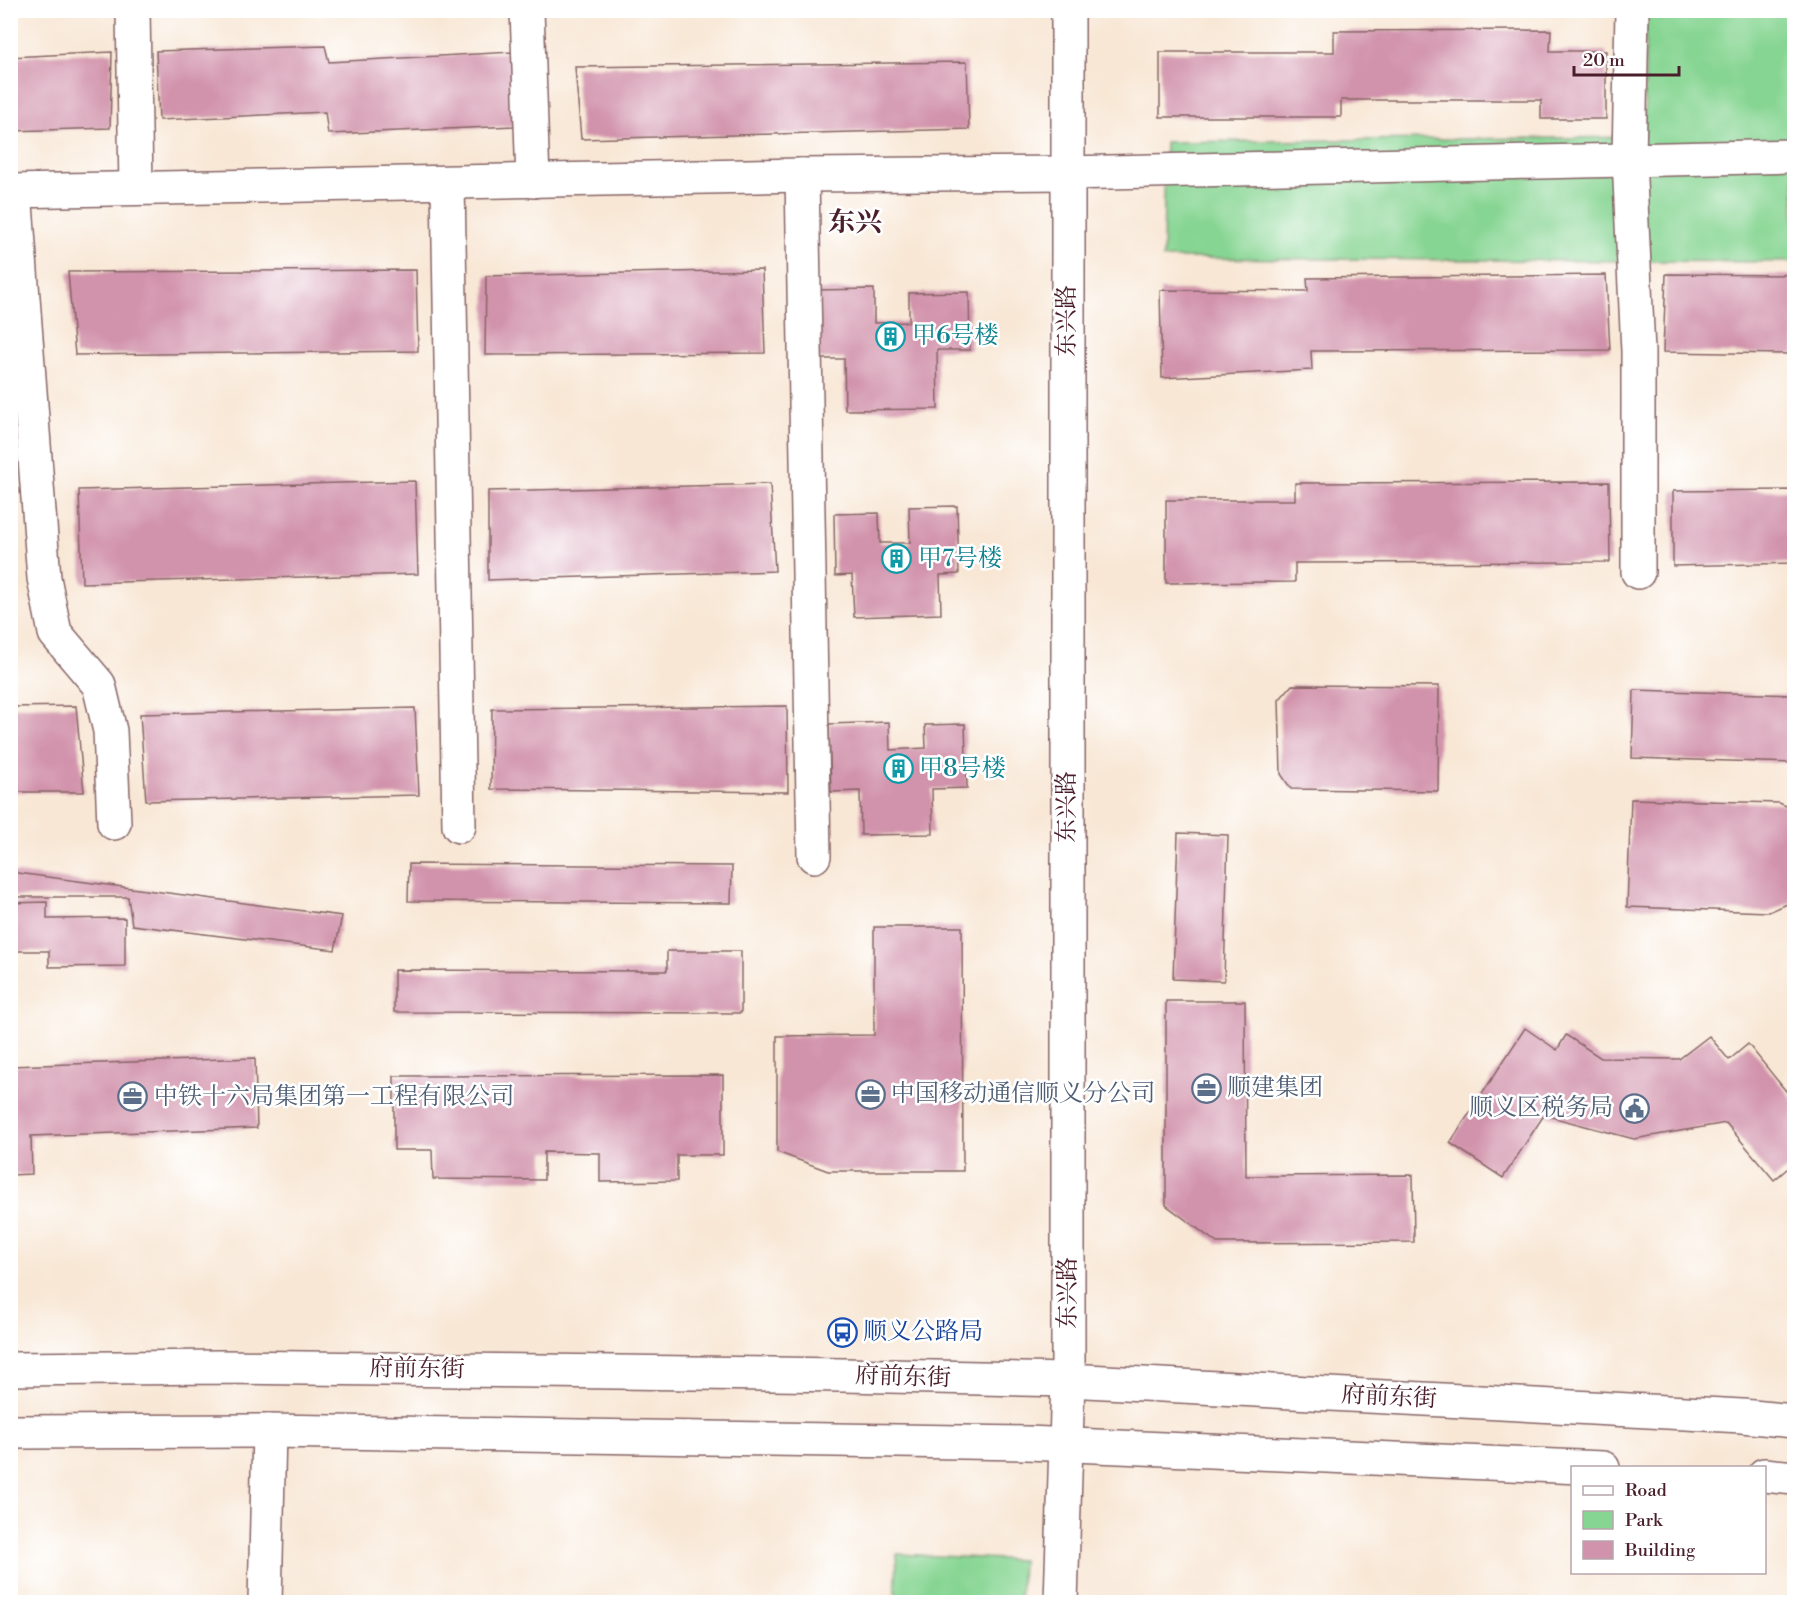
<svg xmlns="http://www.w3.org/2000/svg" width="1805" height="1613" font-family="'Libre Bodoni','Noto Serif SC',serif">
<style>
.green{fill:#87d593;stroke:#687a5f;stroke-width:1.5}
.building{fill:#d193ab}
.lines{fill:none;stroke-linecap:round;stroke-linejoin:round}
.minor-casing{stroke:#876566;stroke-width:36}
.major-casing{stroke:#876566;stroke-width:36}
.minor{stroke:#fff;stroke-width:33}
.major{stroke:#fff;stroke-width:33}
.labels{text-anchor:middle;dominant-baseline:central;stroke-width:5;stroke-linejoin:round;paint-order:stroke}
.street-label{font-size:24px;fill:#4a1f2b;stroke:#fff}
.culture-label{font-size:24px;fill:#0d838f;stroke:#fff;text-anchor:start}
.service-label{font-size:24px;fill:#4e5e75;stroke:#fff;text-anchor:start}
.transit-label{font-size:24px;fill:#164399;stroke:#fff;text-anchor:start}
.quarter-label{font-size:27px;font-weight:bold;fill:#4a1f2b;stroke:#fff}
</style>
<rect width="100%" height="100%" fill="#fff"/>
<filter id="ink" filterUnits="userSpaceOnUse"><feTurbulence type="fractalNoise" baseFrequency=".0167" numOctaves="2"/><feDisplacementMap in="SourceGraphic" scale="12" xChannelSelector="R" yChannelSelector="G"/><feConvolveMatrix kernelMatrix="1 2 1 2 8 2 1 2 1" color-interpolation-filters="sRGB"/></filter>
<filter id="wash" filterUnits="userSpaceOnUse"><feTurbulence type="fractalNoise" baseFrequency=".008" numOctaves="4" result="noise"/><feDisplacementMap in="SourceGraphic" scale="24" xChannelSelector="R" yChannelSelector="G"/><feGaussianBlur stdDeviation="1.35" result="paint"/><feColorMatrix in="noise" values="0 0 0 0 0 0 0 0 0 0 0 0 0 0 0 0 0 1.4 0 .05"/><feComposite in="paint" operator="in"/></filter>
<g filter="url(#wash)">
<rect width="100%" height="100%" fill="#f8e7d5"/>
<g class="green">
<polygon points="1646,11 1794,11 1794,262 1163,258 1165,142 1644,137"/>
<polygon points="897,1554 1022,1560 1020,1602 895,1602"/>
</g>
<g id="blocks">
<g class="building">
<polygon points="1551,30 1550,51 1606,51 1606,119 1541,119 1541,100 1341,100 1341,117 1160,117 1160,52 1334,52 1334,31"/>
<polygon points="325,46 329,62 513,52 515,126 328,134 325,112 159,120 156,51"/>
<polygon points="112,52 110,128 10,131 10,57"/>
<polygon points="967,62 969,129 581,139 575,67"/>
<polygon points="416,270 418,351 75,355 68,272"/>
<polygon points="762,270 765,353 485,355 486,276"/>
<polygon points="1666,274 1794,275 1794,354 1663,352"/>
<polygon points="1606,275 1610,350 1311,351 1312,370 1162,378 1160,290 1308,291 1307,278"/>
<polygon points="874,289 874,323 909,322 909,293 969,292 970,350 937,350 938,409 845,410 844,359 813,359 813,290"/>
<polygon points="415,481 418,574 82,583 79,490"/>
<polygon points="1609,482 1610,562 1295,563 1295,582 1166,583 1166,500 1295,500 1295,483"/>
<polygon points="770,484 775,571 488,580 488,491"/>
<polygon points="1794,490 1794,563 1673,566 1673,491"/>
<polygon points="957,506 959,574 940,575 941,614 854,617 852,575 835,576 834,514 879,513 880,543 910,543 909,507"/>
<polygon points="10,554 12,554 14,595 10,594"/>
<polygon points="1292,685 1439,686 1438,791 1291,789 1281,774 1279,700"/>
<polygon points="1634,690 1794,695 1794,763 1632,758"/>
<polygon points="76,706 84,792 10,792 10,707"/>
<polygon points="787,706 788,792 491,789 492,709"/>
<polygon points="415,708 419,795 146,801 140,714"/>
<polygon points="889,722 890,750 926,748 925,725 965,724 967,788 932,789 933,834 861,835 860,791 831,792 829,724"/>
<polygon points="1631,799 1779,803 1794,809 1794,901 1769,912 1627,907"/>
<polygon points="1178,833 1228,835 1224,981 1173,979"/>
<polygon points="409,864 732,866 731,903 408,901"/>
<polygon points="10,872 342,916 335,950 132,925 128,897 10,897"/>
<polygon points="47,902 47,919 125,918 125,966 49,967 49,951 10,951 10,903"/>
<polygon points="874,927 962,927 963,1171 828,1171 777,1152 777,1036 874,1035"/>
<polygon points="667,951 741,951 741,1013 394,1012 394,970 667,971"/>
<polygon points="1166,1001 1245,1001 1246,1176 1413,1175 1414,1242 1217,1243 1166,1205"/>
<polygon points="1525,1028 1557,1050 1566,1035 1601,1058 1679,1059 1709,1036 1729,1060 1748,1044 1794,1101 1794,1163 1774,1180 1726,1123 1634,1139 1544,1115 1503,1178 1450,1143"/>
<polygon points="255,1058 257,1128 31,1136 32,1174 10,1175 10,1066"/>
<polygon points="723,1075 723,1155 677,1155 677,1181 600,1182 600,1153 544,1152 544,1180 433,1179 432,1150 394,1150 394,1076"/>
</g>
</g>
</g>
<g filter="url(#ink)">
<use href="#blocks" fill-opacity="0" stroke="#876566" stroke-width="1.5"/>
<g class="lines">
<defs>
<g id="minor">
<polyline points="133,10 136,188"/>
<polyline points="527,10 533,181"/>
<polyline points="1632,10 1629,159 1638,351 1638,572"/>
<polyline points="802,175 814,856"/>
<polyline points="448,183 459,826"/>
<polyline points="10,191 802,175 1067,173 1794,156"/>
<polyline points="15,191 44,578 55,633 99,685 110,731 114,823"/>
<polyline points="265,1602 269,1431"/>
<polyline points="1061,1602 1068,1380 1068,10"/>
</g>
<g id="major">
<polyline points="10,1369 221,1367 843,1375 1068,1380 1742,1416 1794,1421"/>
<polyline points="10,1432 269,1431 1027,1443 1603,1468"/>
<polyline points="1764,1475 1794,1478"/>
</g>
</defs>
<use href="#minor" class="minor-casing"/>
<use href="#major" class="major-casing"/>
<use href="#minor" class="minor"/>
<use href="#major" class="major"/>
</g>
</g>
<defs>
<symbol id="building-ring" viewBox="-11 -11 22 22"><circle r="9.5" fill="#fff" stroke="#0f9aa8" stroke-width="1.5"/><path d="M-4-6H4V6H1V3H-1V6H-4ZM-2.5-4.3h1.7v1.8h-1.7ZM.8-4.3h1.7v1.8H.8ZM-2.5-1h1.7V.8h-1.7ZM.8-1h1.7V.8H.8Z" fill="#0f9aa8"/></symbol>
<symbol id="office-ring" viewBox="-11 -11 22 22"><circle r="9.5" fill="#fff" stroke="#5c6f8a" stroke-width="1.5"/><path d="M-6-3h4V-5.5h4V-3h4V5H-6ZM-1-4.5V-3h2v-1.5ZM-6 0V1H6V0Z" fill="#5c6f8a"/></symbol>
<symbol id="civic-ring" viewBox="-11 -11 22 22"><circle r="9.5" fill="#fff" stroke="#5c6f8a" stroke-width="1.5"/><path d="M-.6-6.5H3V-4.5H.6V-3L4-1V1h2V6H-6V1h2V-1L-.6-3ZM-1.2 2.5V6h2.4V2.5Z" fill="#5c6f8a"/></symbol>
<symbol id="bus-ring" viewBox="-11 -11 22 22"><circle r="9.5" fill="#fff" stroke="#1a4fb4" stroke-width="1.5"/><path d="M-5-6H5V4H4V6H2V4H-2V6H-4V4H-5ZM-3.5-4V0h7V-4ZM-3.5 1.2v1.5H-2V1.2ZM2 1.2v1.5H3.5V1.2Z" fill="#1a4fb4"/></symbol>
</defs>
<g fill-rule="evenodd">
<use href="#building-ring" x="874" y="320" width="33" height="33"/>
<use href="#building-ring" x="880" y="542" width="33" height="33"/>
<use href="#building-ring" x="882" y="752" width="33" height="33"/>
<use href="#office-ring" x="1190" y="1072" width="33" height="33"/>
<use href="#office-ring" x="854" y="1078" width="33" height="33"/>
<use href="#office-ring" x="116" y="1080" width="33" height="33"/>
<use href="#civic-ring" x="1618" y="1092" width="33" height="33"/>
<use href="#bus-ring" x="826" y="1316" width="33" height="33"/>
</g>
<g class="labels">
<g class="street-label">
<text transform="translate(1067 321) rotate(-90)">东兴路</text>
<text transform="translate(1067 807) rotate(-90)">东兴路</text>
<text transform="translate(1068 1293) rotate(-90)">东兴路</text>
<text transform="translate(417 1369) rotate(1)">府前东街</text>
<text transform="translate(903 1377) rotate(2)">府前东街</text>
<text transform="translate(1389 1397) rotate(3)">府前东街</text>
</g>
<g class="culture-label">
<text x="912" y="336">甲6号楼</text>
<text x="918" y="559">甲7号楼</text>
<text x="919" y="769">甲8号楼</text>
</g>
<g class="service-label">
<text x="1227" y="1088">顺建集团</text>
<text x="891" y="1094">中国移动通信顺义分公司</text>
<text x="154" y="1097">中铁十六局集团第一工程有限公司</text>
<text x="1613" y="1108" text-anchor="end">顺义区税务局</text>
</g>
<g class="transit-label">
<text x="863" y="1332">顺义公路局</text>
</g>
<g class="quarter-label">
<text x="855" y="223">东兴</text>
</g>
</g>
<rect width="1805" height="1613" fill="none" stroke="#fff" stroke-width="36"/>
<rect x="1571" y="1466" width="195" height="108" fill="#ffffff" stroke="#b7a5aa" stroke-width="1.5"/>
<rect x="1583" y="1486" width="30" height="9" fill="#ffffff" stroke="#b7a5aa" stroke-width="1.5"/>
<text x="1625" y="1496" font-size="18" fill="#4a1f2b">Road</text>
<rect x="1583" y="1511" width="30" height="18" fill="#87d593" stroke="#b7a5aa" stroke-width="1.5"/>
<text x="1625" y="1526" font-size="18" fill="#4a1f2b">Park</text>
<rect x="1583" y="1541" width="30" height="18" fill="#d193ab" stroke="#b7a5aa" stroke-width="1.5"/>
<text x="1625" y="1556" font-size="18" fill="#4a1f2b">Building</text>
<path d="M1574 66v9h105v-9" fill="none" stroke="#4a1f2b" stroke-width="3"/>
<text x="1583" y="66" font-size="18" fill="#4a1f2b" stroke="#ffffff" stroke-width="4.5" paint-order="stroke">20 m</text>
</svg>
